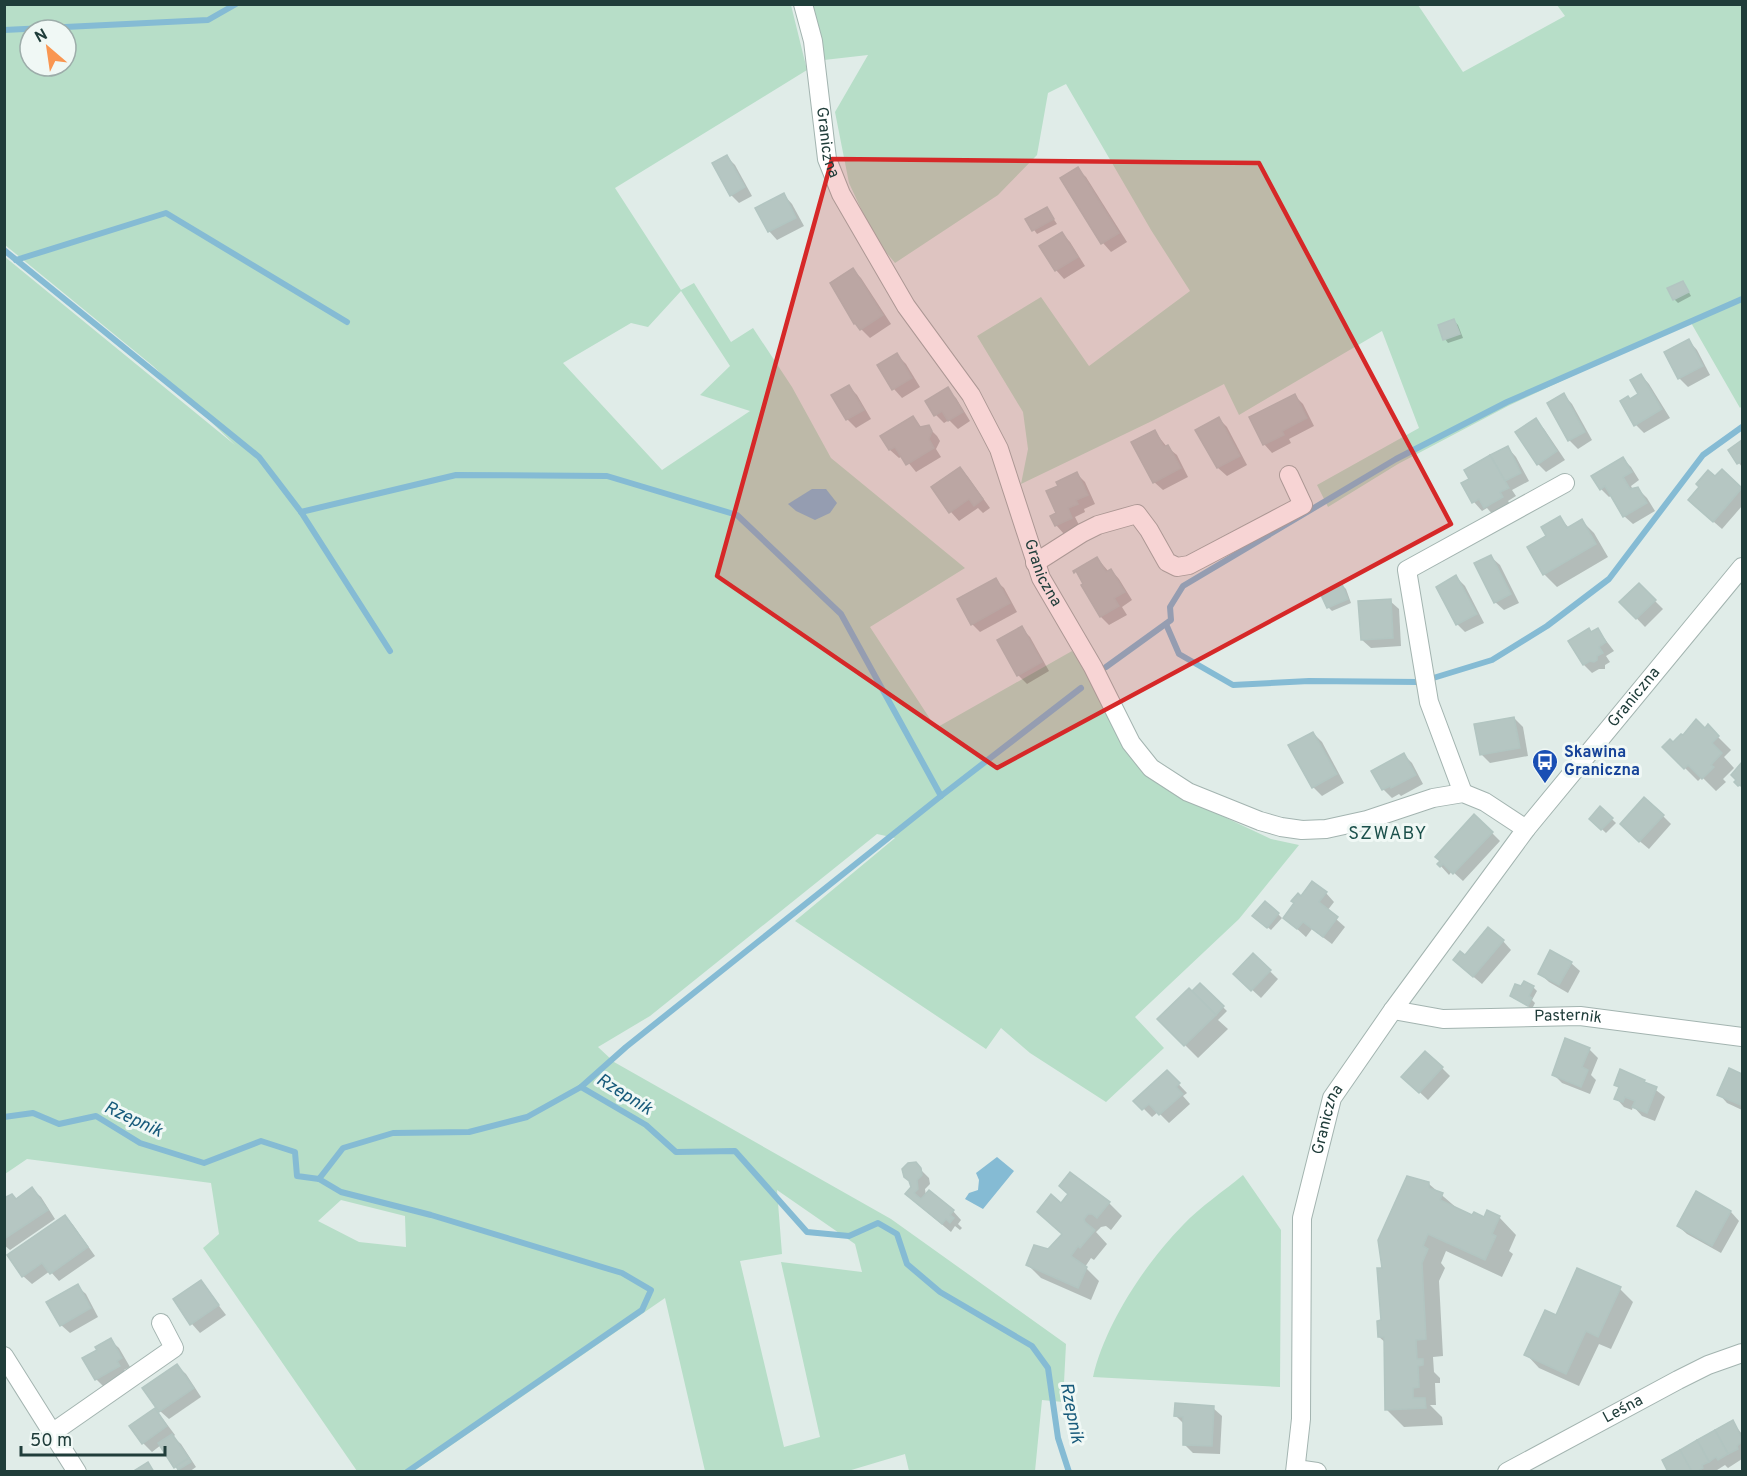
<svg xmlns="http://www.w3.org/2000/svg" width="1747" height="1476" font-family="Overpass,sans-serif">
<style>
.green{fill:#b7dec8;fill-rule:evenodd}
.water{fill:#85bbd4}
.shadow{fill:#0003}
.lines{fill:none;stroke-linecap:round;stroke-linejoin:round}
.stream{stroke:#85bbd4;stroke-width:6}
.building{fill:#b5c6c2;stroke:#b2c5c1;stroke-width:1.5}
.minor-casing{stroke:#a3b4b0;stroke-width:20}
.minor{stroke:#fff;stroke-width:18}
.marked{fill:#d62828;fill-opacity:0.2;stroke:#d62828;stroke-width:4.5;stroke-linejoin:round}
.labels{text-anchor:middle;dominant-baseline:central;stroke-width:6;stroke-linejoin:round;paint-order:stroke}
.street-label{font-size:16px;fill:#203d3a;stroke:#f0f8f5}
.transit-label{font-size:16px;font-weight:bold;fill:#164399;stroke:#f0f8f5;text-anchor:start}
.neighbourhood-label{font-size:18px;letter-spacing:1.5px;fill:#1b504b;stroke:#f0f8f5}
.water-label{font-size:18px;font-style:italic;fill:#175a7b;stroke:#f0f8f5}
</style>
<rect width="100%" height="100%" fill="#e0ece8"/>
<g class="green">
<path d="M4 5H791L807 70 615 188 681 290 694 283 731 342 753 328 792 387 831 458 965 568 870 627 936 728 1072 651 1184 798 1271 839 1299 845 1239 919 1135 1017 1164 1048 1106 1102 1030 1053 1001 1028 986 1049 795 921 895 838 877 834 650 1016 598 1047 614 1062 891 1219 1066 1344 1063 1402 1042 1400 1035 1471H909L905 1454 848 1471H705L665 1298 414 1471H357L203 1248 219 1234 211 1183 27 1159 5 1174V257L235 445 153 366 5 245ZM30 30H66V66H30ZM681 291 730 366 700 395 750 411 662 470 563 363 631 323 648 327ZM777 1190 855 1244 862 1272 781 1262 820 1437 784 1447 740 1261 782 1254ZM341 1200 405 1216 406 1247 359 1242 318 1221Z"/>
<polygon points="810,5 1418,5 1463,72 1565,16 1557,5 1742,5 1742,406 1740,408 1690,321 1508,406 1398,464 1328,507 1317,485 1419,428 1382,331 1239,415 1224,384 1154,420 1021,484 1028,449 1023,412 977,336 1041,297 1089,366 1190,291 1151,230 1066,84 1048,93 1037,155 998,195 895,263 875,239 849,183 835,112 868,55 824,60"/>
<path d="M1243 1175 1281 1230 1280 1387 1093 1377C1105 1324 1145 1264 1183 1225 1201 1206 1224 1191 1243 1175Z"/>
</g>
<g class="water">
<polygon points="812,489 826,489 837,503 830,513 815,520 796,511 788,504"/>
<polygon points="997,1157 1014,1171 983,1209 965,1199 969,1193 978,1190 979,1180 976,1173"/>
</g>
<g class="shadow">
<polygon points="726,156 735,165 752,196 739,203 731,195"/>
<polygon points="1077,169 1086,177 1127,242 1111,252 1103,243 1062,179"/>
<polygon points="784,195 792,204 804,226 777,240 769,231"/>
<polygon points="1047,209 1057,224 1037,234 1027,220"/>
<polygon points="1062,234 1070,242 1085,266 1064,279 1056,270"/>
<polygon points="853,270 861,278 891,324 870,338 855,323"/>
<polygon points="1683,282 1691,296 1678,303 1674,299"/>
<polygon points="1454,321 1458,325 1463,338 1448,343 1445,339"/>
<polygon points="1689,341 1697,350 1710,375 1688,387 1679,378"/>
<polygon points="897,355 906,364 920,387 902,398 894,389 879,366"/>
<polygon points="1641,375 1649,384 1670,418 1644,433 1636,425 1630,401 1640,395"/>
<polygon points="849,387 857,395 871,419 856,428 847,419"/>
<polygon points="947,389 956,398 970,421 958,429 949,420 944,423 936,415"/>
<polygon points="1564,395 1572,404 1592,440 1578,449 1569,440"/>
<polygon points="1295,396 1303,404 1314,426 1289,439 1291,443 1272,453 1264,444"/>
<polygon points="913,418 922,428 928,427 937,436 940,441 936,449 941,457 916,472 903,456 899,458 890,450 882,436"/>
<polygon points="1218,418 1227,427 1247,465 1227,476 1218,468 1197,430"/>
<polygon points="1536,420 1544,429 1565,460 1546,472 1538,464"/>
<polygon points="1155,432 1167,447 1177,455 1188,477 1163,490 1154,482"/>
<polygon points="1742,442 1742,467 1730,451"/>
<polygon points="1508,448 1516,457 1529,481 1512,490 1516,496 1508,501 1511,506 1494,516 1487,508 1482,511 1474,502 1463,484 1471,480 1466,471"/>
<polygon points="1623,459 1631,467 1639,480 1631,486 1633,490 1638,489 1647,498 1655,511 1633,524 1624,516 1612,495 1609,497 1601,489"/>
<polygon points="960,469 968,477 990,508 983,513 978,508 959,521 951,512 933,487"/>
<polygon points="1722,471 1742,489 1742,506 1722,529 1698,508"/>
<polygon points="1077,474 1085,482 1095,504 1084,509 1085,512 1075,517 1080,527 1064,534 1056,525 1060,487"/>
<polygon points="1560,518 1569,528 1581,520 1594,533 1608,557 1557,587 1544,574 1549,536"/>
<polygon points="1491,557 1500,565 1519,603 1504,610 1495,602"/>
<polygon points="1097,558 1109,572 1111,570 1119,579 1132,600 1122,607 1127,615 1109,625 1101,617 1083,586"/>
<polygon points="1456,577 1465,586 1484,623 1465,632 1457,624"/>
<polygon points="995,580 1004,588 1017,612 980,632 972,624"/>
<polygon points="1342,585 1346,589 1351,603 1332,611 1328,607"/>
<polygon points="1639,585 1663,609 1645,627 1621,602"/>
<polygon points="1390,601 1399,609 1401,646 1371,648 1362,640"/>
<polygon points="1021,628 1030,637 1049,671 1027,684 1018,675 999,641"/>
<polygon points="1598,630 1614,651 1606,656 1610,662 1605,665 1605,669 1599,669 1592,673 1584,665 1592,633"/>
<polygon points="1514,718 1523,727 1528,756 1490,763 1481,754"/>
<polygon points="1708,727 1731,750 1724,757 1734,768 1723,779 1726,782 1716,791 1702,777 1698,781 1664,747 1705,730"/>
<polygon points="1313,733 1322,742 1344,783 1322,796 1313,787"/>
<polygon points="1404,755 1412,763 1423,784 1401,796 1399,794 1392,798 1383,789"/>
<polygon points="1600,808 1616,823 1606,833 1591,819"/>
<polygon points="1663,816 1671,824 1649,849 1630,833"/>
<polygon points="1492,833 1500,841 1463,881 1452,871 1449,875 1439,864"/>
<polygon points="1326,893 1334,902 1327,911 1345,927 1332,944 1312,929 1306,937 1285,918 1301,898"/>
<polygon points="1278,914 1282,918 1271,930 1258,919"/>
<polygon points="1503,941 1511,950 1482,984 1463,968 1465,958"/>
<polygon points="1253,955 1278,979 1261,998 1235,974"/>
<polygon points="1571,963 1580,971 1568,993 1549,982 1540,974"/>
<polygon points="1200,985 1227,1011 1218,1020 1228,1029 1198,1058 1159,1019"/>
<polygon points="1533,987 1537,991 1532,1000 1535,1003 1532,1009 1511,995 1522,988"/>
<polygon points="1589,1049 1598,1058 1591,1075 1596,1080 1590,1094 1562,1083 1554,1075"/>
<polygon points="1442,1068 1450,1076 1428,1100 1412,1085"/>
<polygon points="1730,1070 1742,1075 1742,1110 1727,1103 1719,1094"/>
<polygon points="1167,1072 1187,1093 1183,1096 1190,1104 1169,1123 1158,1112 1152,1117 1136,1101"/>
<polygon points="1644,1081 1665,1097 1655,1121 1642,1116 1633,1106 1632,1110 1624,1107 1616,1098 1620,1088 1616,1085"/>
<polygon points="915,1164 929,1178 930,1184 925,1189 926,1196 953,1211 961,1220 958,1224 962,1228 960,1230 955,1226 951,1232 915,1202 912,1187"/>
<polygon points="1429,1184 1459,1210 1473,1217 1499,1217 1516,1235 1509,1251 1513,1254 1502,1277 1446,1251 1441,1263 1445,1268 1439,1281 1443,1356 1433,1357 1434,1372 1440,1378 1440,1383 1435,1383 1436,1405 1430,1405 1442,1417 1443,1425 1404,1427 1386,1409 1386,1343 1379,1337 1382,1322 1383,1269"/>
<polygon points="32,1189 41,1197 55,1219 10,1250 4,1245 4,1200 16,1200"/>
<polygon points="1697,1193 1731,1212 1739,1221 1721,1253 1687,1234 1678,1226"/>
<polygon points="1109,1203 1122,1216 1111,1230 1106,1226 1101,1227 1096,1232 1107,1244 1094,1260 1091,1258 1085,1267 1099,1281 1091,1300 1041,1278 1028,1265 1048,1251 1063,1235 1039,1212 1061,1205"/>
<polygon points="65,1216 73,1225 95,1256 59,1281 50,1271 32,1284 23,1276"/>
<polygon points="201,1282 226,1315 200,1333 192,1324 175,1300"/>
<polygon points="77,1286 86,1294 98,1317 70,1333 61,1325"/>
<polygon points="1620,1289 1633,1302 1611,1349 1599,1344 1579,1386 1539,1368 1526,1354 1556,1317"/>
<polygon points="110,1340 119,1348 130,1367 124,1370 127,1374 104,1387 96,1379 99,1351"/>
<polygon points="177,1366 186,1374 201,1397 169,1419 160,1411"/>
<polygon points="1213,1408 1222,1416 1220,1454 1193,1453 1184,1444 1185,1425 1176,1416"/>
<polygon points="154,1410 163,1419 175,1435 173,1437 181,1444 196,1467 189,1472 180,1472 161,1445 152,1452 143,1443 132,1426"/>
<polygon points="1733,1423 1742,1434 1742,1459 1728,1468 1725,1465 1714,1472 1670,1472"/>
</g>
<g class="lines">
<g class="stream">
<polyline points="4,30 208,20 236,4"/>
<polyline points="4,250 259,457 301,512 390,651"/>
<polyline points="16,260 166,213 347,322"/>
<polyline points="301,512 456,475 607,476 737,515 841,614 941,796"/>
<polyline points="1166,624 1179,654 1233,685 1309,681 1419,682"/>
<polyline points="1106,667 1171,620 1170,607 1183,586 1396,459 1507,402 1742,299"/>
<polyline points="1430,679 1492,660 1547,626 1609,579 1703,455 1742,427"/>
<polyline points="581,1087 626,1047 941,796 1081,688"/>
<polyline points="4,1117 33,1113 59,1124 96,1116 140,1143 204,1163 261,1141 295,1152 297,1176 319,1179 343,1148 393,1133 469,1132 527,1117 581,1087 646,1125 676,1152 735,1151 807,1232 849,1236 878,1223 897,1234 907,1264 940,1292 1032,1346 1048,1368 1058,1438 1069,1472"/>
<polyline points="319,1179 341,1192 431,1215 622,1273 651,1290 642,1310 407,1472"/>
</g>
</g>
<g class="building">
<polygon points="727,155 745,187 730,196 712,163"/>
<polygon points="1078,167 1119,233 1101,244 1060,178"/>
<polygon points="784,193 796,218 768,232 755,208"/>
<polygon points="1047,207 1054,219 1032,231 1025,219"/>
<polygon points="1062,232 1078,257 1055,271 1039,246"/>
<polygon points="853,268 883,315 860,330 855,323 854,324 830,283"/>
<polygon points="1683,281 1689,292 1673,300 1667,288"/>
<polygon points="1454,319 1460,334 1443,340 1438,325"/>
<polygon points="1689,339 1703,366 1678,379 1664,352"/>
<polygon points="897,353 912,378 892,390 877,365"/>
<polygon points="1641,374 1662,409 1634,426 1620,401 1628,396 1630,399 1638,394 1630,380"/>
<polygon points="849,385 864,410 846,420 831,395"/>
<polygon points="948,387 963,412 948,421 942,411 934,416 925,401"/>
<polygon points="1564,393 1585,432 1568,441 1547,403"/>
<polygon points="1295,394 1307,418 1282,431 1284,435 1263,445 1249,417"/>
<polygon points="913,416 920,427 929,425 932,431 929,439 934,448 906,465 895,447 889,450 880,436"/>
<polygon points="1219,417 1240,456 1217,468 1195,430"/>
<polygon points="1536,418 1557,451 1537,465 1515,432"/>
<polygon points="1155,430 1164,447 1168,445 1181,468 1153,483 1131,442"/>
<polygon points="1742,440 1742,461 1737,464 1728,450"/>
<polygon points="1508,446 1521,473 1505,481 1490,455"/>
<polygon points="1490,455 1509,488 1500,492 1503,497 1484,508 1479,499 1472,503 1461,483 1469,479 1464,470"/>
<polygon points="1623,457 1632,472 1623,477 1630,489 1638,487 1647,503 1623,517 1605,486 1600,490 1591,476"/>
<polygon points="960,467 983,499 974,506 969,499 949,513 931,487"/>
<polygon points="1722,469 1742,488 1713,522 1688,500 1699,487 1696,484 1708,470 1715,476"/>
<polygon points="1077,472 1088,495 1076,500 1078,504 1068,508 1072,518 1055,526 1050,516 1056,513 1046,491 1058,486 1056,482"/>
<polygon points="1560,516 1567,528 1582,519 1596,544 1543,575 1527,547 1546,536 1541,527"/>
<polygon points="1491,555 1511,594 1494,603 1474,563"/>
<polygon points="1097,557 1106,572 1111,569 1125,592 1114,598 1119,606 1100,617 1081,585 1083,584 1076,571 1074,573 1073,571"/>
<polygon points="1456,575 1477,614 1456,625 1436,587"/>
<polygon points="996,578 1010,603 971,625 957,599"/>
<polygon points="1639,583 1656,600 1636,619 1619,602"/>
<polygon points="1342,584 1348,599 1327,608 1320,593"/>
<polygon points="1391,599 1393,638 1361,640 1358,601"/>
<polygon points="1022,626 1042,662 1017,676 997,640"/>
<polygon points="1589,628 1591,632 1598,628 1606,642 1599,647 1603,653 1597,656 1597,660 1594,662 1590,661 1583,665 1568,641"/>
<polygon points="1514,717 1520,748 1480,755 1474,724"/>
<polygon points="1696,719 1705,728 1708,724 1719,736 1712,743 1722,753 1711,765 1714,767 1702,779 1688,765 1684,769 1662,747 1670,739 1673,742 1681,734 1683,735"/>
<polygon points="1313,732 1337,774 1312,788 1288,745"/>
<polygon points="1404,753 1416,775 1391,788 1390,786 1382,790 1371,771"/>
<polygon points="1742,762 1742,787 1740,785 1738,786 1734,782 1736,780 1731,775"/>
<polygon points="1644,797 1664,815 1639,842 1620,824"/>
<polygon points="1600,806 1613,818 1601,830 1589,819"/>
<polygon points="1474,814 1493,832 1453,874 1443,864 1440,867 1437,864 1440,861 1435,857"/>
<polygon points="1312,881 1327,892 1319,902 1338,917 1323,937 1303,922 1297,929 1283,918 1294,903 1291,901 1298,893 1301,896"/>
<polygon points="1265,901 1279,913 1267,928 1252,916"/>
<polygon points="1488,927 1504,940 1473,977 1453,960 1460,951 1465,955"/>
<polygon points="1550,950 1572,962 1559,985 1538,974"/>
<polygon points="1253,953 1271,970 1251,991 1233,974"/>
<polygon points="1524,981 1534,986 1529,996 1532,998 1528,1006 1510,996 1515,984 1521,986"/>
<polygon points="1200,983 1224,1006 1216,1015 1192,991"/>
<polygon points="1189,988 1216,1015 1184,1046 1157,1019"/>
<polygon points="1565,1038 1590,1048 1582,1067 1588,1070 1581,1087 1552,1075"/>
<polygon points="1425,1051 1443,1067 1419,1093 1401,1077"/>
<polygon points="1729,1068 1742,1074 1742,1101 1741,1105 1717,1095"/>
<polygon points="1620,1069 1645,1080 1644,1082 1657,1087 1647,1113 1632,1107 1635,1101 1625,1097 1623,1102 1614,1099 1619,1087 1614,1085"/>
<polygon points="1167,1070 1180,1083 1176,1087 1183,1094 1159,1115 1149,1104 1142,1110 1133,1101"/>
<polygon points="916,1162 921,1168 922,1175 917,1180 918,1189 914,1193 921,1199 929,1190 954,1210 950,1215 954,1218 950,1223 946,1219 942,1224 905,1194 911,1187 909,1181 904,1177 902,1169 908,1163"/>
<polygon points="1070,1172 1110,1202 1097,1218 1092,1214 1088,1214 1084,1219 1085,1222 1095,1230 1080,1248 1078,1246 1071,1256 1087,1267 1078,1288 1026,1265 1034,1245 1048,1249 1062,1234 1037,1212 1051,1194 1061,1203 1068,1194 1059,1186"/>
<polygon points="1407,1176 1429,1182 1429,1188 1443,1193 1440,1200 1472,1215 1474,1212 1484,1217 1487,1210 1500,1216 1492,1234 1496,1236 1485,1260 1428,1234 1423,1246 1428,1249 1422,1263 1426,1339 1416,1340 1417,1359 1423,1359 1423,1365 1418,1366 1419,1387 1413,1388 1413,1398 1425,1398 1426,1408 1385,1410 1384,1337 1378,1337 1377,1321 1381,1320 1377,1268 1382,1268 1378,1240"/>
<polygon points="32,1187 48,1210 4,1239 4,1198 12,1194 16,1199"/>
<polygon points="1696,1191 1731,1211 1712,1246 1677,1226"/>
<polygon points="65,1215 88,1247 50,1274 42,1263 22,1277 7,1255"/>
<polygon points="1577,1268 1621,1287 1598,1337 1586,1331 1566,1374 1524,1355 1545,1310 1556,1315"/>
<polygon points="201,1280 219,1305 190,1325 173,1299"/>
<polygon points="78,1284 91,1308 60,1326 46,1302"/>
<polygon points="111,1338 122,1358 117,1361 120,1366 95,1380 82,1358 97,1350 95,1347"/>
<polygon points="177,1364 194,1388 159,1412 142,1388"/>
<polygon points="1175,1403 1214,1406 1212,1446 1183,1445 1183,1417 1174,1416"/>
<polygon points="155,1408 167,1426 142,1444 129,1426"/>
<polygon points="1733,1420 1742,1438 1742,1442 1737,1446 1738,1449 1728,1454 1715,1430"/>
<polygon points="1715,1430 1728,1454 1718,1460 1716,1457 1709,1462 1697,1440"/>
<polygon points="172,1434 189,1458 174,1468 158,1443"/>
<polygon points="1697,1440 1709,1462 1702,1465 1703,1468 1697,1472 1692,1472 1680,1450"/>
<polygon points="1680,1450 1692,1472 1668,1472 1662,1460"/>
<polygon points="189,1458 191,1462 178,1470 176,1466"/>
<polygon points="148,1462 154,1472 132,1472"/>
</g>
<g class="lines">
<defs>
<g id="minor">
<path id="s1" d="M803 4 813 41 827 159 841 194 906 306 971 395 999 449 1041 578 1093 667 1131 743 1151 768 1188 792 1260 821 1281 827 1302 830 1326 829 1367 820 1433 798 1463 793 1485 802 1526 829"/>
<polyline points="1035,563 1082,533 1098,525 1137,514 1149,530 1167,562 1177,567 1189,565 1303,505 1289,475"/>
<polyline points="1463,793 1429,702 1407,570 1565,483"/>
<path id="s2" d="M1393 1010 1443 1019 1580 1016 1742 1037"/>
<polyline points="4,1356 77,1472"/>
<polyline points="52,1433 174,1348 161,1323"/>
<polyline points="1296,1469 1317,1472"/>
<path id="s3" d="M1295 1472 1301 1419 1302 1218 1332 1098 1393 1010 1526 829 1742 567"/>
<path id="s4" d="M1507 1472 1678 1380 1708 1365 1742 1353"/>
</g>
</defs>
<use href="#minor" class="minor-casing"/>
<use href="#minor" class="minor"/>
</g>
<path class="marked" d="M832 159 1259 163 1451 524 997 768 717 576Z"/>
<defs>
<symbol id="bus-pin" viewBox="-11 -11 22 30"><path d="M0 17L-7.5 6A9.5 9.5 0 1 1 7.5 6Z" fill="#1a4fb4" stroke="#f0f8f5"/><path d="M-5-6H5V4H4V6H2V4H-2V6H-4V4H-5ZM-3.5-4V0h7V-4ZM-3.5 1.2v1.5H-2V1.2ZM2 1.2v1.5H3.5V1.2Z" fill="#fff"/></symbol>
</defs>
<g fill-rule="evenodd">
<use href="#bus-pin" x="1530" y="747" width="30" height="40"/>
</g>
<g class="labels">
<g class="street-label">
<text stroke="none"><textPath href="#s1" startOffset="141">Graniczna</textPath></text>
<text stroke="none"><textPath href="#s1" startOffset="627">Graniczna</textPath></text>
<text stroke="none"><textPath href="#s3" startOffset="880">Graniczna</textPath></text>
<text stroke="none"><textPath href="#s2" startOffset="176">Pasternik</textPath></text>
<text stroke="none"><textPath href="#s3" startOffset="356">Graniczna</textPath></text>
<text stroke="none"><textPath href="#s4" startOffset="132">Leśna</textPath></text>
</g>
<g class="transit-label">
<text x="1564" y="753">Skawina<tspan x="1564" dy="18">Graniczna</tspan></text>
</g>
<g class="neighbourhood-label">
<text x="1388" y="834">SZWABY</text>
</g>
<g class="water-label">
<text transform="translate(624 1095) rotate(32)">Rzepnik</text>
<text transform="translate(133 1120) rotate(25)">Rzepnik</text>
<text transform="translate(1071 1413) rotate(79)">Rzepnik</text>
</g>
</g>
<rect width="1747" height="1476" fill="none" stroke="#203d3a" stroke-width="12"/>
<g transform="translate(48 48) rotate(331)"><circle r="28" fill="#f0f8f5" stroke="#9dadaa" stroke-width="1.5"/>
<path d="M0-4.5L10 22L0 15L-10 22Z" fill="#f99651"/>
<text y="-9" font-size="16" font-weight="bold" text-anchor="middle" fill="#203d3a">N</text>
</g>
<path d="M21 1446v9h144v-9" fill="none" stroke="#203d3a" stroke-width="3"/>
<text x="30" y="1446" font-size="18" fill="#203d3a" stroke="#f0f8f5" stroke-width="4.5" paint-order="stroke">50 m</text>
</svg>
